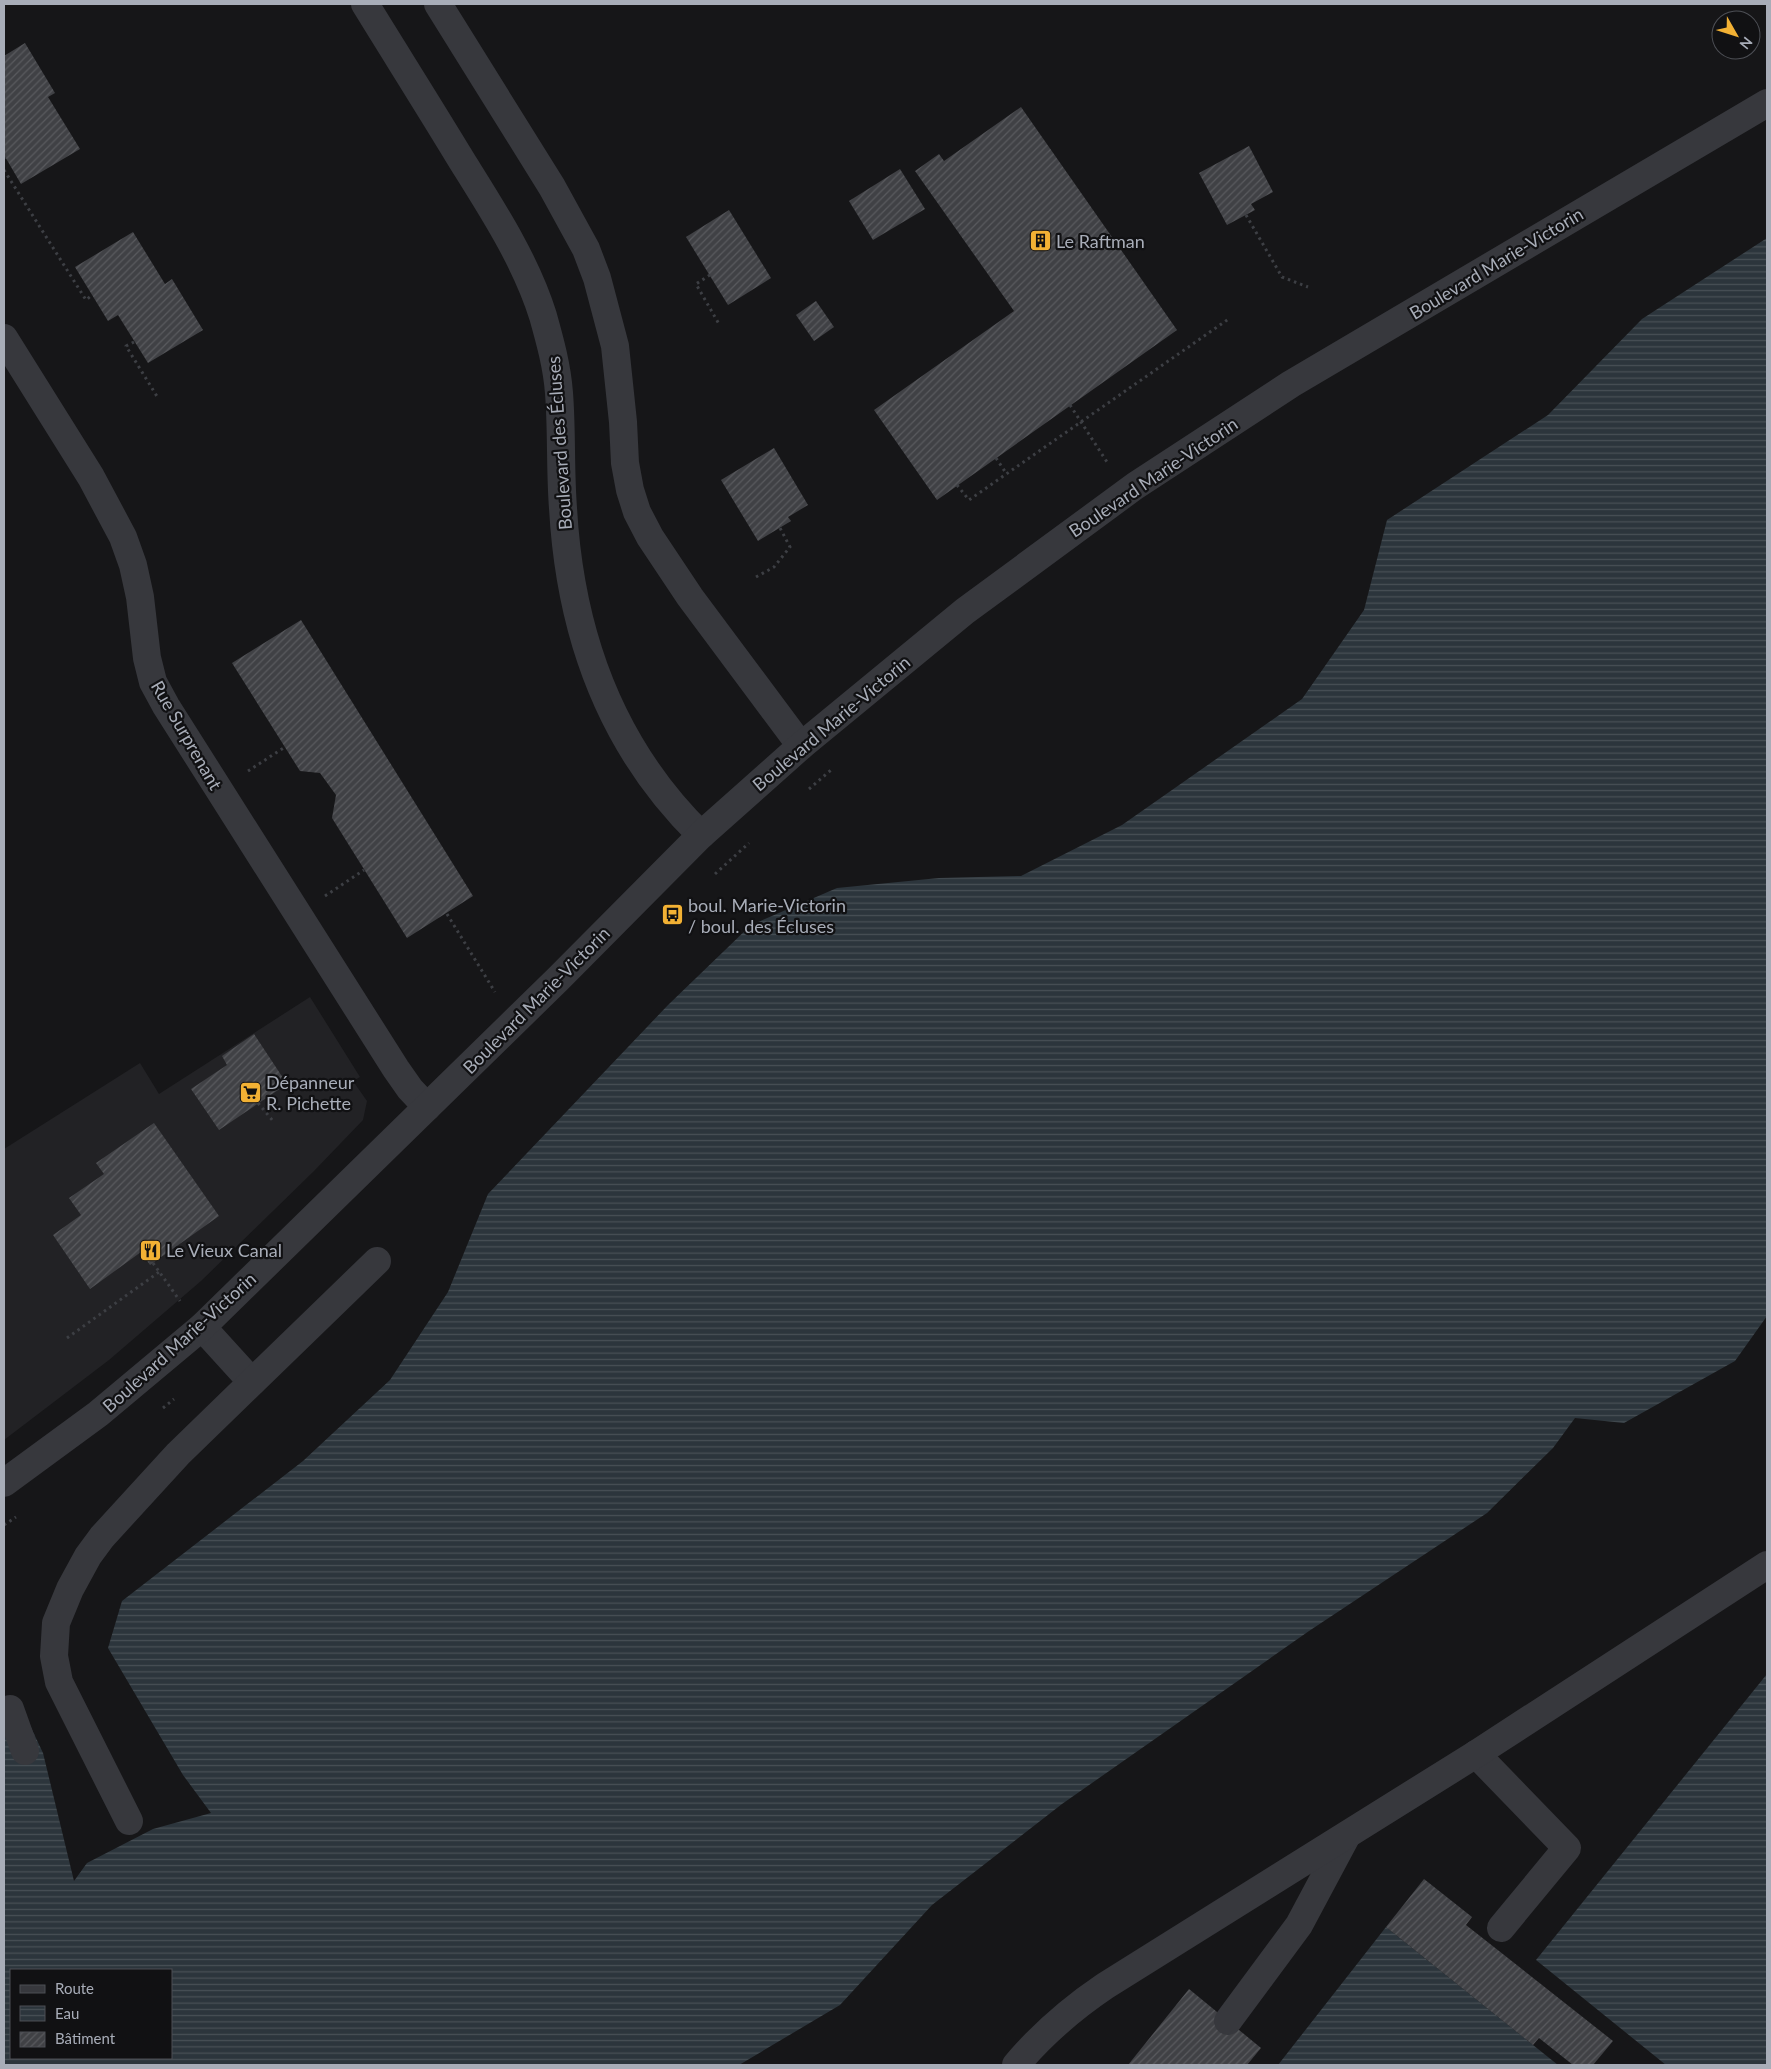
<svg xmlns="http://www.w3.org/2000/svg" width="1771" height="2069" font-family="Lato,sans-serif">
<style>
.built{fill:#222225}
.water{fill:url(#water-rules);fill-rule:evenodd}
.building{fill:url(#building-hatch)}
.lines{fill:none;stroke-linecap:round;stroke-linejoin:round}
.path{stroke:#3d3f44;stroke-width:3;stroke-dasharray:2.5 4;stroke-linecap:butt}
.minor{stroke:#37383d;stroke-width:28}
.labels{text-anchor:middle;dominant-baseline:central;stroke-width:4.5;stroke-linejoin:round;paint-order:stroke}
.poi-label{font-size:18px;fill:#a8adb8;stroke:#111113;text-anchor:start}
.street-label{font-size:18px;fill:#a8adb8;stroke:#111113}
</style>
<defs>
<pattern id="water-rules" width="6" height="5" patternUnits="userSpaceOnUse" patternTransform="scale(1.25)"><rect width="6" height="5" fill="#2c353c"/><path d="M0 2.5h6" fill="none" stroke="#485056"/></pattern>
<pattern id="building-hatch" width="6" height="6" patternUnits="userSpaceOnUse" patternTransform="scale(1.25)"><rect width="6" height="6" fill="#404145"/><path d="M-1 1l2-2M0 6l6-6M5 7l2-2" fill="none" stroke="#595a5e"/></pattern>
</defs>
<rect width="100%" height="100%" fill="#161618"/>
<polygon class="built" points="310,997 360,1077 353,1081 367,1101 363,1120 314,1171 201,1281 109,1360 4,1440 4,1149 140,1063 159,1094"/>
<g class="water">
<path d="M1767 238V1316L1735 1361 1624 1423 1575 1418 1553 1448 1487 1513 1309 1631 1062 1804 932 1905 840 2005 739 2065H4V1712L20 1704 43 1753 74 1881 87 1863 153 1829 211 1813 183 1775 108 1648 122 1601 303 1461 390 1380 448 1292 488 1194 668 1005 751 925 837 888 939 878 1021 876 1122 825 1302 699 1364 610 1387 520 1548 415 1642 319ZM11 1970H171V2058H11Z"/>
<polygon points="1767,1674 1767,2065 1666,2065 1536,1960"/>
<polygon points="1386,1927 1558,2065 1278,2065"/>
</g>
<g class="building">
<polygon points="25,43 55,93 48,97 80,149 21,184 4,155 4,56"/>
<polygon points="1021,107 1177,330 937,500 874,410 1014,311 915,171 939,154 944,161"/>
<polygon points="1249,146 1273,192 1251,204 1255,210 1227,225 1199,173"/>
<polygon points="900,169 925,209 873,240 849,201"/>
<polygon points="729,210 771,278 728,305 686,237"/>
<polygon points="133,232 165,284 172,279 203,330 148,363 118,315 108,321 75,267"/>
<polygon points="816,301 834,327 814,341 796,315"/>
<polygon points="774,448 808,505 788,517 791,521 758,541 721,480"/>
<polygon points="301,620 473,896 407,938 332,818 336,795 320,773 300,771 232,663"/>
<polygon points="254,1034 287,1084 219,1130 191,1089 227,1065 222,1056"/>
<polygon points="154,1123 219,1216 150,1265 141,1252 90,1289 53,1235 81,1215 69,1198 104,1174 96,1163"/>
<polygon points="1424,1879 1472,1917 1466,1925 1613,2041 1593,2065 1573,2065 1539,2038 1533,2045 1386,1927"/>
<polygon points="1189,1989 1261,2048 1247,2065 1128,2065"/>
</g>
<g class="lines">
<g class="path">
<polyline points="4,158 5,157"/>
<polyline points="4,170 86,300 92,295"/>
<polyline points="1246,215 1282,277 1308,287"/>
<polyline points="710,275 696,284 719,324"/>
<polyline points="134,342 126,346 158,398"/>
<polyline points="1070,405 1107,462"/>
<polyline points="996,458 1006,473"/>
<polyline points="957,485 969,500 1230,318"/>
<polyline points="756,577 774,567 790,547 780,528"/>
<polyline points="248,771 285,747"/>
<polyline points="809,789 831,770"/>
<polyline points="715,874 749,843"/>
<polyline points="325,896 364,870"/>
<polyline points="447,914 495,992"/>
<polyline points="258,1103 273,1121"/>
<polyline points="153,1263 180,1301"/>
<polyline points="67,1338 159,1272"/>
<polyline points="163,1408 174,1399"/>
<polyline points="4,1525 16,1517"/>
</g>
<g class="minor">
<path d="M365 4C397 56 430 108 462 161 492 209 526 261 543 316 550 341 557 366 559 393 562 431 560 469 563 508 570 633 611 747 701 835"/>
<polyline points="438,4 552,187 586,249 597,278 615,346 623,422 625,463 630,490 637,512 650,537 690,597 801,746"/>
<polyline points="4,338 91,477 123,537 133,565 140,597 147,658 153,682 166,706 396,1069 410,1089 427,1107"/>
<polyline points="202,1327 252,1382"/>
<polyline points="4,1483 98,1414 202,1327 558,979 701,835 801,746 965,611 1135,486 1291,384 1767,103"/>
<polyline points="10,1709 25,1751"/>
<polyline points="1476,1754 1567,1848 1501,1928"/>
<polyline points="129,1821 59,1682 54,1656 56,1623 70,1589 88,1556 102,1537 178,1454 377,1261"/>
<polyline points="1228,2021 1299,1925 1346,1837"/>
<path d="M1016 2065C1042 2034 1071 2009 1105 1986L1476 1754 1767 1565"/>
</g>
</g>
<defs>
<symbol id="building-square" viewBox="-11 -11 22 22"><rect x="-9" y="-9" width="18" height="18" rx="4" fill="#f2b134" stroke="#111113"/><path d="M-4-6H4V6H1V3H-1V6H-4ZM-2.5-4.3h1.7v1.8h-1.7ZM.8-4.3h1.7v1.8H.8ZM-2.5-1h1.7V.8h-1.7ZM.8-1h1.7V.8H.8Z" fill="#111"/></symbol>
<symbol id="bus-square" viewBox="-11 -11 22 22"><rect x="-9" y="-9" width="18" height="18" rx="4" fill="#f2b134" stroke="#111113"/><path d="M-5-6H5V4H4V6H2V4H-2V6H-4V4H-5ZM-3.5-4V0h7V-4ZM-3.5 1.2v1.5H-2V1.2ZM2 1.2v1.5H3.5V1.2Z" fill="#111"/></symbol>
<symbol id="supermarket-square" viewBox="-11 -11 22 22"><rect x="-9" y="-9" width="18" height="18" rx="4" fill="#f2b134" stroke="#111113"/><path d="M-6-5.5h2.5l.6 2H6L4.5 2H-2.5L-4.4-4H-6ZM-1.5 3.2a1.3 1.3 0 1 0 .1 0ZM3 3.2a1.3 1.3 0 1 0 .1 0Z" fill="#111"/></symbol>
<symbol id="restaurant-square" viewBox="-11 -11 22 22"><rect x="-9" y="-9" width="18" height="18" rx="4" fill="#f2b134" stroke="#111113"/><path d="M-5-6h1v4h1v-4h1v4h1v-4h1v5L-1.5 .5V6h-2V.5L-5-1ZM5-6V6H3V1.5H1.5Q1.5-4 5-6Z" fill="#111"/></symbol>
</defs>
<g fill-rule="evenodd">
<use href="#building-square" x="1028" y="228" width="25" height="25"/>
<use href="#bus-square" x="660" y="902" width="25" height="25"/>
<use href="#supermarket-square" x="238" y="1080" width="25" height="25"/>
<use href="#restaurant-square" x="138" y="1238" width="25" height="25"/>
</g>
<g class="labels">
<g class="poi-label">
<text x="1056" y="241">Le Raftman</text>
<text x="688" y="905">boul. Marie-Victorin<tspan x="688" dy="21">/ boul. des Écluses</tspan></text>
<text x="266" y="1082">Dépanneur<tspan x="266" dy="21">R. Pichette</tspan></text>
<text x="166" y="1250">Le Vieux Canal</text>
</g>
<g class="street-label">
<text transform="translate(1496 263) rotate(-31)">Boulevard Marie-Victorin</text>
<text transform="translate(559 443) rotate(-94)">Boulevard des Écluses</text>
<text transform="translate(1153 477) rotate(-34)">Boulevard Marie-Victorin</text>
<text transform="translate(831 723) rotate(-40)">Boulevard Marie-Victorin</text>
<text transform="translate(187 735) rotate(60)">Rue Surprenant</text>
<text transform="translate(536 1000) rotate(-45)">Boulevard Marie-Victorin</text>
<text transform="translate(179 1342) rotate(-42)">Boulevard Marie-Victorin</text>
</g>
</g>
<rect width="1771" height="2069" fill="none" stroke="#a8adb8" stroke-width="10"/>
<rect x="10" y="1969" width="162" height="90" fill="#111113" stroke="#4d4f55"/>
<rect x="20" y="1985" width="25" height="8" fill="#37383d" stroke="#4d4f55"/>
<text x="55" y="1994" font-size="15" fill="#a8adb8">Route</text>
<rect x="20" y="2006" width="25" height="15" fill="url(#water-rules)" stroke="#4d4f55"/>
<text x="55" y="2019" font-size="15" fill="#a8adb8">Eau</text>
<rect x="20" y="2032" width="25" height="15" fill="url(#building-hatch)" stroke="#4d4f55"/>
<text x="55" y="2044" font-size="15" fill="#a8adb8">Bâtiment</text>
<g transform="translate(1736 35) rotate(129)"><circle r="24" fill="#111113" stroke="#4d4f55"/>
<path d="M0-4L9 19L0 12L-9 19Z" fill="#f2b134"/>
<text y="-8" font-size="14" font-weight="bold" text-anchor="middle" fill="#a8adb8">N</text>
</g>
</svg>
